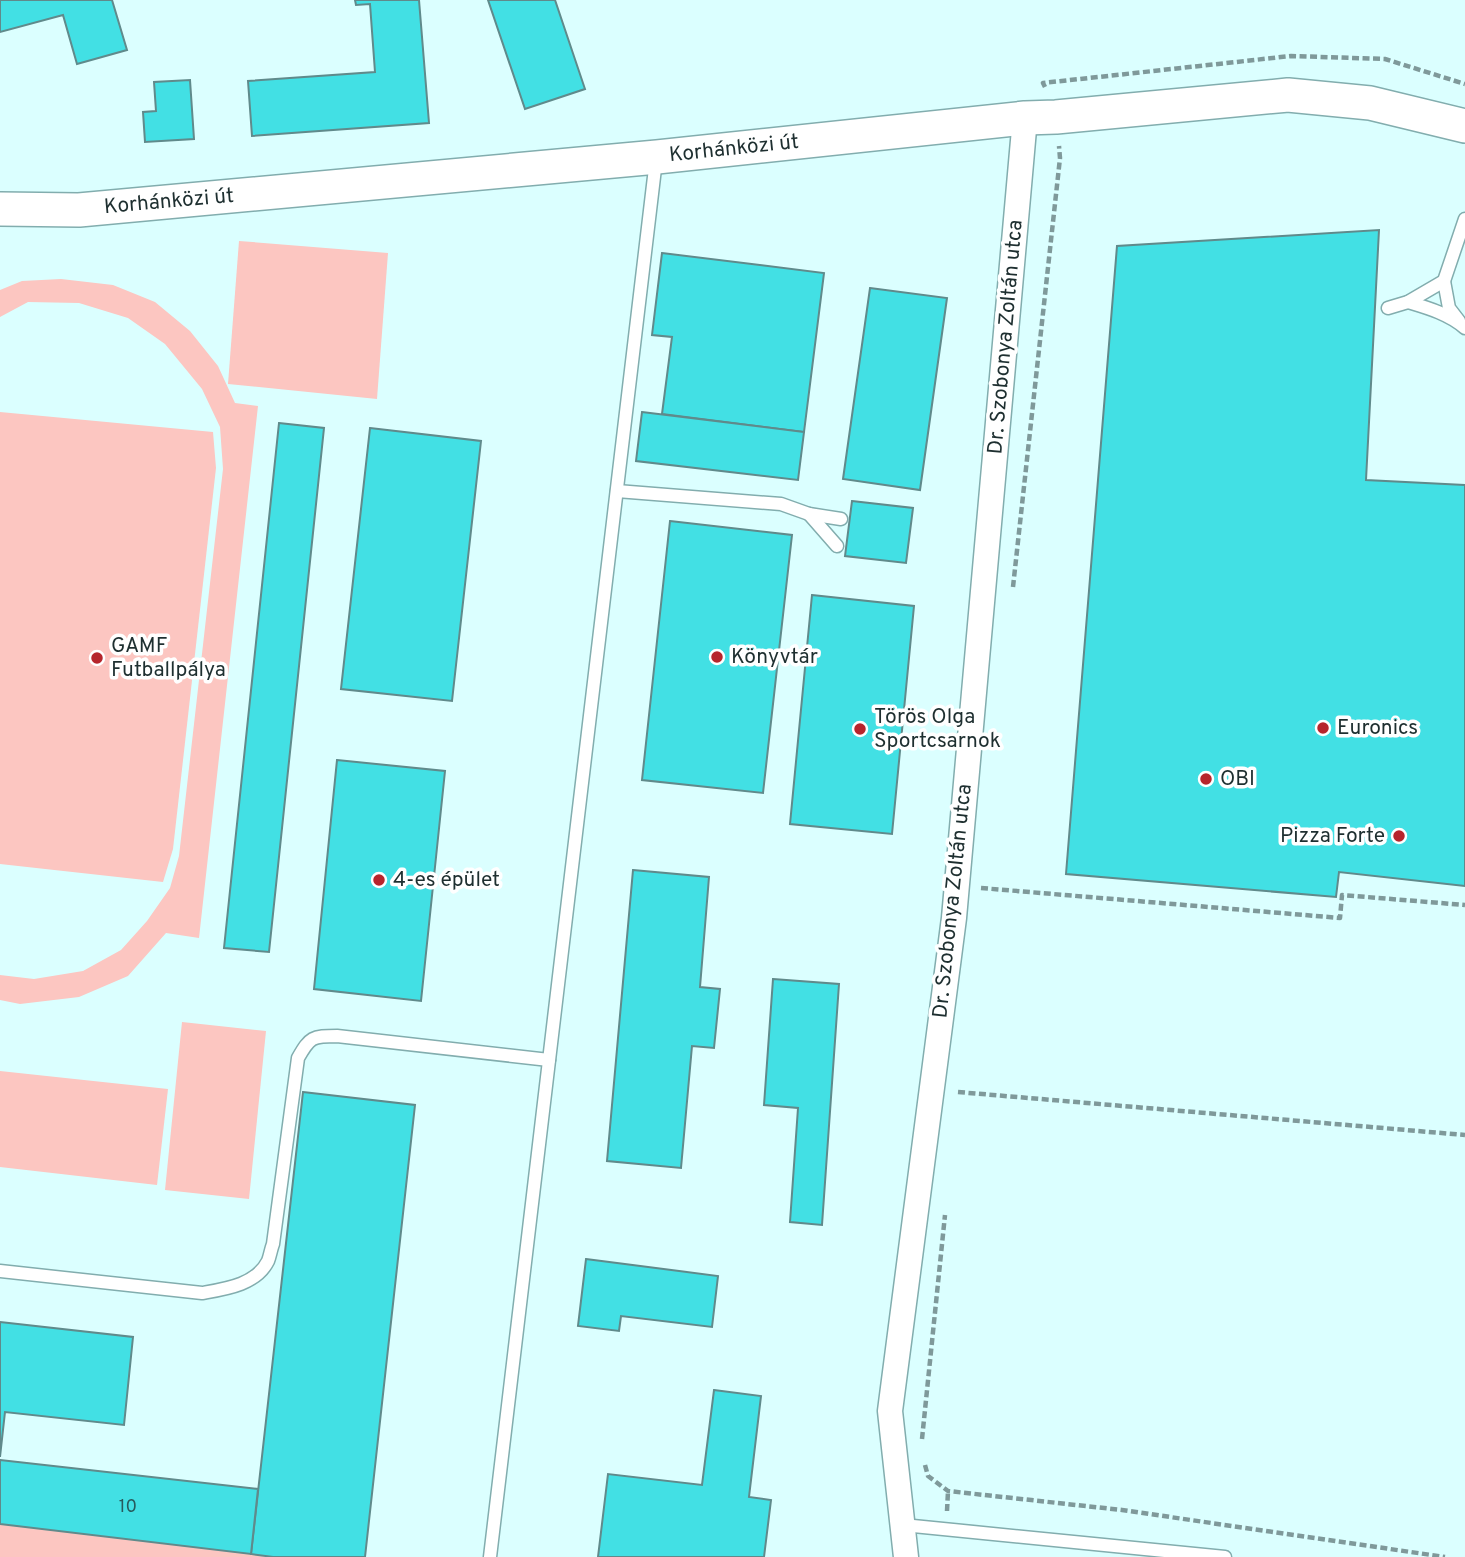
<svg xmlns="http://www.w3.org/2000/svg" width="1465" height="1557" font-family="Overpass,sans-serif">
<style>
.green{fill:#fcc6c1}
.building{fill:#42e0e4;stroke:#608a8b;stroke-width:2}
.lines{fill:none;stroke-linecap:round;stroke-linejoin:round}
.lane-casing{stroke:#82adae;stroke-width:15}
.street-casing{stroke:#82adae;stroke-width:27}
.secondary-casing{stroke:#82adae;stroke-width:36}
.path{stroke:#7f999a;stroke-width:4.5;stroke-dasharray:7 3.5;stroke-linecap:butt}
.lane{stroke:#fff;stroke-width:12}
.street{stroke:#fff;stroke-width:24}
.secondary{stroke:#fff;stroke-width:33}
.poi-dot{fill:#b6252c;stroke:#fff;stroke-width:2.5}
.labels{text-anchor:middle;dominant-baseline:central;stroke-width:7;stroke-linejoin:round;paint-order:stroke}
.number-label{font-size:18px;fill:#275b5d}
.street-label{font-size:21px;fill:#1e2f30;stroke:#fff}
.poi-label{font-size:21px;fill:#1e2f30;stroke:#fff;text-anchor:start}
</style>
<rect width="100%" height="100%" fill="#dbffff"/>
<g class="green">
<polygon points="239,241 388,253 377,399 228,384"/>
<polygon points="61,279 113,285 155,302 190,331 218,366 235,403 258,406 199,938 166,933 128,976 79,997 20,1004 0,1000 0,975 34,979 83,971 121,950 147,921 170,888 179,856 223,469 220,427 202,389 165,344 128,318 79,303 28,302 0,317 0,290 22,281"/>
<polygon points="0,412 213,432 216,468 173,849 163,882 0,864"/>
<polygon points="182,1022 266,1031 249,1199 165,1190"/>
<polygon points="0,1071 168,1089 157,1185 0,1167"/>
<polygon points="0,1524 237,1525 348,1538 345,1557 0,1557"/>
</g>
<g class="building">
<polygon points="0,0 112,0 127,50 77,64 63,15 0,32"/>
<polygon points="355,0 419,0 429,123 252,136 248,81 375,72 370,4 356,5"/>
<polygon points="488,0 555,0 585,89 525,109"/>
<polygon points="190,80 194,139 145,142 143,112 156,111 154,82"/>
<polygon points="1379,230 1366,480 1465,485 1465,886 1339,872 1336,897 1066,874 1117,246"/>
<polygon points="662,253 824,273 804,432 662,414 672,337 652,335"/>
<polygon points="870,288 947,298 920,490 843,479"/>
<polygon points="642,412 804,432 798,480 636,461"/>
<polygon points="279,423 324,428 269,952 224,948"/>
<polygon points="370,428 481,441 452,701 341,689"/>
<polygon points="852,501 913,508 906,563 845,556"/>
<polygon points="670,521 792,535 763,793 642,780"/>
<polygon points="812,595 914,606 892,834 790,824"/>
<polygon points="337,760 445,771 421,1001 314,989"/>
<polygon points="633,870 709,877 700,987 720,989 714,1048 692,1046 681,1168 607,1161"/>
<polygon points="773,979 839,984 822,1225 790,1222 798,1108 764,1105"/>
<polygon points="303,1092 415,1105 365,1557 273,1557 251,1554"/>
<polygon points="586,1259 718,1276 712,1327 621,1316 619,1331 578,1326"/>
<polygon points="0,1322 133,1337 124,1425 5,1412 0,1457"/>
<polygon points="714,1390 761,1396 749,1497 771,1500 764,1557 598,1557 608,1474 702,1485"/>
<polygon points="0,1460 258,1489 251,1554 0,1524"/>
</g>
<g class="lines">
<defs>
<g id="lane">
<polyline points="1444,281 1449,308 1459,321"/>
<path d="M1408 302C1428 308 1449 314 1465 328"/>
<polyline points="1388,308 1408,302 1444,281 1465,219"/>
<polyline points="617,491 781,504 809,514 841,519"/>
<polyline points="809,514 837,546"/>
<path d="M0 1271 202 1293C225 1289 256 1285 268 1261 270 1256 271 1249 273 1244L298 1058C310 1037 312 1036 337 1036L549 1060"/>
<polyline points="903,1525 1225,1557"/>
<polyline points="490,1557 656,160"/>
</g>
<polyline id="street" points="906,1557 890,1411 954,918 1025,118"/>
<polyline id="secondary" points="0,209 79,210 657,157 1025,118 1056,117 1288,95 1370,103 1465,126"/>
</defs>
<use href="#lane" class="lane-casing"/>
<use href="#street" class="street-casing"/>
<use href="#secondary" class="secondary-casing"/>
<g class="path">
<polyline points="1045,87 1043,83 1291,56 1385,59 1465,84"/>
<polyline points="1013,587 1060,158 1059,146"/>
<polyline points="981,888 1340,918 1342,895 1465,905"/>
<polyline points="958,1092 1465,1135"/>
<polyline points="922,1439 945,1215"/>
<polyline points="925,1465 928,1476 948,1491 1122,1510 1445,1557"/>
<polyline points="947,1511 948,1491"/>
</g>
<use href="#lane" class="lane"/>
<use href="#street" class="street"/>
<use href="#secondary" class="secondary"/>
</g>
<g class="poi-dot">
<circle cx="717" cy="657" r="7"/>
<circle cx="97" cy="658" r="7"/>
<circle cx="1323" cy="728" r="7"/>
<circle cx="860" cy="729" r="7"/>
<circle cx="1206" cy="779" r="7"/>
<circle cx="1399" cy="836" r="7"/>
<circle cx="379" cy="880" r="7"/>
</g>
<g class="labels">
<g class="number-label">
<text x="128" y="1507">10</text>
</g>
<g class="street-label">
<text transform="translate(734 149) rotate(-6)">Korhánközi út</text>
<text transform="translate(169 202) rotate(-5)">Korhánközi út</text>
<text transform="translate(1006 337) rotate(-85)">Dr. Szobonya Zoltán utca</text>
<text transform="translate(953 901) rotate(-84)">Dr. Szobonya Zoltán utca</text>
</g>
<g class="poi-label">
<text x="111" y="646">GAMF<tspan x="111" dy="24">Futballpálya</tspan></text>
<text x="731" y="657">Könyvtár</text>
<text x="874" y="717">Törös Olga<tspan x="874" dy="24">Sportcsarnok</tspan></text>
<text x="1337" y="728">Euronics</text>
<text x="1220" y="779">OBI</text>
<text x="1385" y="836" text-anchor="end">Pizza Forte</text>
<text x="393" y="880">4-es épület</text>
</g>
</g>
</svg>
